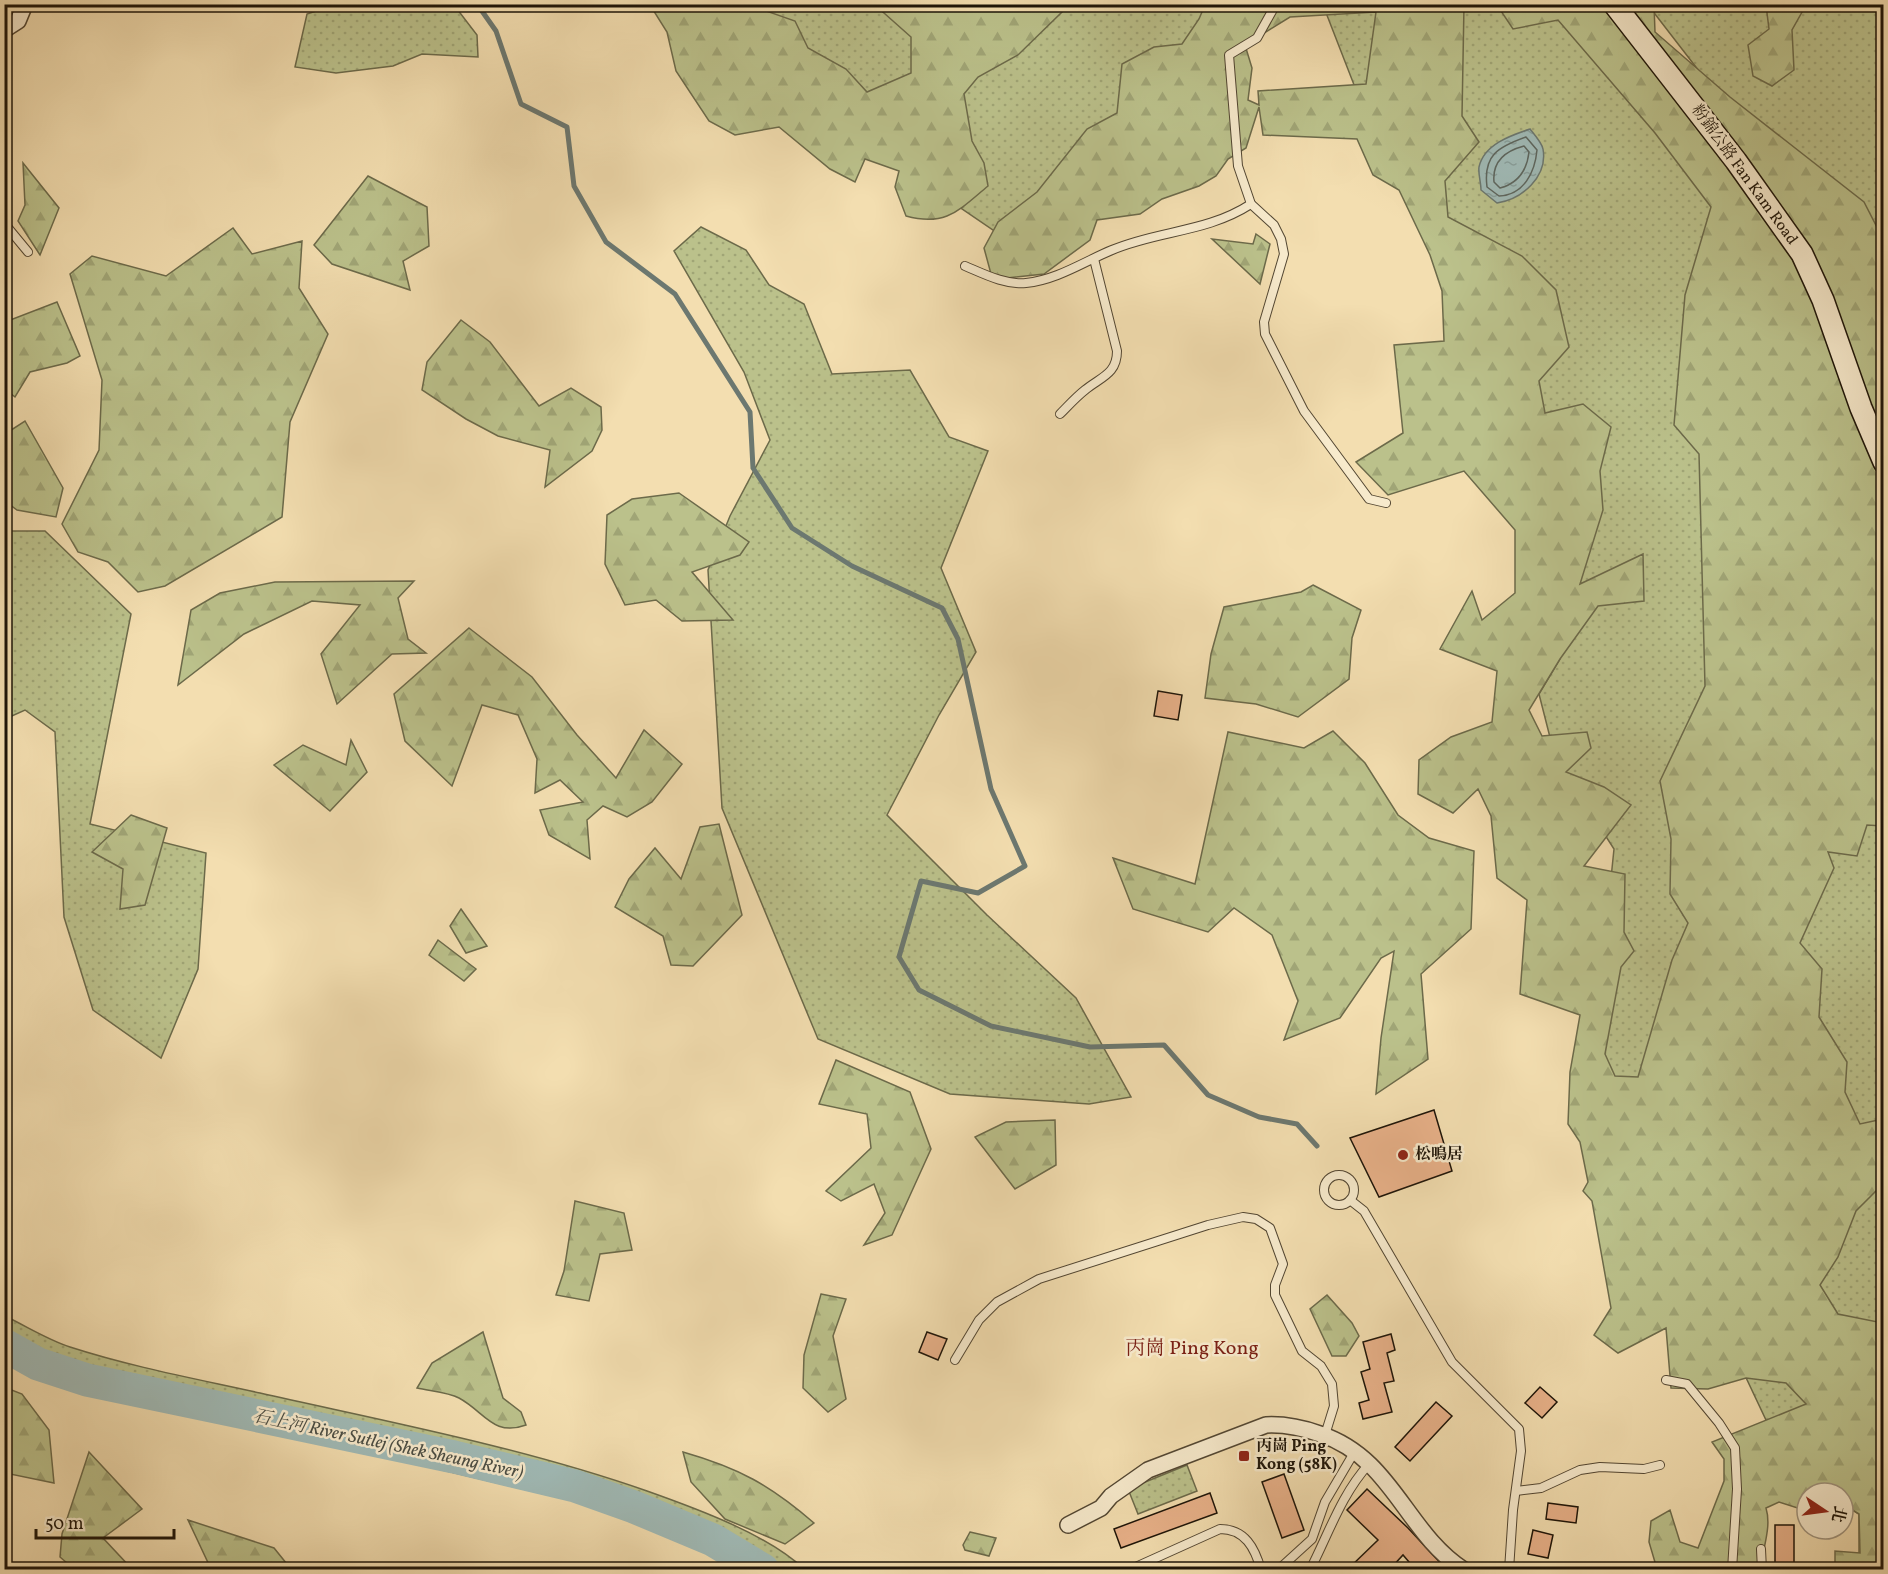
<svg xmlns="http://www.w3.org/2000/svg" width="1888" height="1574" font-family="Vollkorn,'Noto Serif TC',serif">
<style>
.green{fill:url(#green-dots);stroke:#6c6a4a;stroke-width:1.5}
.forest{fill:url(#forest-firs);stroke:#6c6a4a;stroke-width:1.5;fill-rule:evenodd}
.water{fill:url(#water-ripples);stroke:#6c7870;stroke-width:1.5}
.lines{fill:none;stroke-linecap:round;stroke-linejoin:round}
.shore{stroke:#5e675f;stroke-width:1.5}
.stream{stroke:#6c7870;stroke-width:5}
.river{stroke:#a0bab6;stroke-width:33}
.building{fill:#e8b189;stroke:#1d1408;stroke-width:1.5}
.lane-casing{stroke:#524632;stroke-width:10}
.street-casing{stroke:#524632;stroke-width:18}
.secondary-casing{stroke:#1d1408;stroke-width:24}
.lane{stroke:#f7eacc;stroke-width:8}
.street{stroke:#f7eacc;stroke-width:15}
.secondary{stroke:#f7eacc;stroke-width:21}
.poi-dot{fill:#8f2418;stroke:#f7eacc;stroke-width:2}
.labels{text-anchor:middle;dominant-baseline:central;stroke-width:5;stroke-linejoin:round;paint-order:stroke}
.street-label{font-size:16px;fill:#1d1408;stroke:#f7eacc}
.poi-label{font-size:16px;font-weight:bold;fill:#1d1408;stroke:#f7eacc;text-anchor:start}
.water-label{font-size:18px;font-style:italic;fill:#4b4e45;stroke:#f7eacc}
.quarter-label{font-size:20px;fill:#7a1f14;stroke:#f7eacc}
</style>
<defs>
<pattern id="green-dots" width="8" height="8" patternUnits="userSpaceOnUse" patternTransform="scale(1.5)"><rect width="8" height="8" fill="#bbc18b"/><path d="M2 2h.1M6 6h.1" fill="none" stroke="#a0a576" stroke-width="1.8" stroke-linecap="round"/></pattern>
<pattern id="forest-firs" width="22" height="20" patternUnits="userSpaceOnUse" patternTransform="scale(1.5)"><rect width="22" height="20" fill="#bbc18b"/><path d="M5 1l3.5 6h-7zM16 11l3.5 6h-7z" fill="#a0a576"/></pattern>
<pattern id="water-ripples" width="26" height="14" patternUnits="userSpaceOnUse" patternTransform="scale(1.5)"><rect width="26" height="14" fill="#a0bab6"/><path d="M2 4q2-2 4 0t4 0M15 11q2-2 4 0t4 0" fill="none" stroke="#899f9b"/></pattern>
</defs>
<rect width="100%" height="100%" fill="#f3deb0"/>
<filter id="stains"><feTurbulence type="fractalNoise" baseFrequency=".00333" numOctaves="4"/><feColorMatrix values="0 0 0 0 .2 0 0 0 0 .09 0 0 0 0 .02 0 0 0 .5 -.17"/></filter>
<radialGradient id="worn" r=".72"><stop offset=".6" stop-color="#630" stop-opacity="0"/><stop offset="1" stop-color="#630" stop-opacity=".3"/></radialGradient>
<g class="green">
<polygon points="334,5 454,5 477,35 478,57 422,54 393,66 336,73 295,67 307,14"/>
<polygon points="682,5 1272,5 1082,225 1034,258 707,35"/>
<polygon points="1323,5 1591,5 1711,159 1883,513 1883,1569 1859,1569 1859,1514 1843,1504 1843,1493 1825,1493 1790,1471 1593,1053 1614,849 1555,757 1539,694 1560,659 1461,269 1377,144"/>
<polygon points="1648,5 1883,5 1883,394 1746,132"/>
<polygon points="701,227 746,250 769,285 804,304 832,374 910,370 949,437 988,451 941,568 976,652 939,715 887,815 987,915 1076,998 1131,1097 1089,1104 950,1094 818,1039 722,808 708,570 730,516 770,440 744,372 674,251"/>
<polygon points="4,531 45,531 131,614 90,824 206,853 198,969 161,1058 93,1010 64,917 55,732 25,710 5,719"/>
<path d="M5 1316C26 1326 48 1340 70 1347 132 1367 197 1379 260 1393 389 1422 521 1447 647 1491 695 1508 767 1534 804 1569H741L668 1531 574 1501 230 1420 73 1390 34 1375 5 1358Z"/>
<polygon points="1187,1465 1197,1491 1138,1514 1128,1489"/>
</g>
<g class="forest">
<path d="M1054 4 1063 11 1018 55 978 77 964 94 972 141 984 163 988 186C959 210 946 227 906 216L895 187 899 171 865 159 855 182 830 169 779 127 735 135 709 121 676 71 667 32 650 5H749L795 21 808 48 846 69 867 92 911 73V37L875 5Z"/>
<path d="M1205 5H1464L1462 116 1479 142 1445 181 1448 217 1522 256 1556 290 1569 347 1539 381 1545 413 1583 404 1611 427 1600 471 1603 510 1580 584 1643 554 1644 601 1598 606 1560 659 1529 710 1542 736 1587 732 1591 748 1566 772 1604 787 1631 805 1584 866 1625 874 1624 932 1634 951 1621 967 1605 1054 1615 1076 1638 1077 1672 960 1688 923 1670 894 1671 839 1660 781 1705 686 1699 454 1674 425 1685 295 1711 207 1655 133 1558 20 1513 29 1497 5H1654L1655 32 1730 97 1864 202 1884 241 1883 826 1867 825 1857 856 1828 852 1834 868 1800 943 1822 969 1819 1017 1847 1062 1845 1092 1860 1124 1883 1119V1184L1856 1211 1838 1257 1820 1285 1838 1314 1883 1323V1569H1835V1551L1860 1553 1859 1514 1843 1504V1493H1807V1511L1779 1502 1766 1508C1772 1528 1762 1549 1761 1569H1657L1649 1542 1651 1521 1670 1510 1680 1542 1698 1548 1724 1481V1459L1712 1442 1806 1404 1786 1383 1746 1378 1708 1389 1671 1388 1666 1328 1618 1353 1594 1335 1611 1308 1592 1201 1583 1191 1588 1182 1580 1142 1568 1124 1570 1072 1580 1015 1520 994 1527 900 1497 878 1491 816 1478 789 1453 813 1418 794 1419 760 1451 737 1492 722 1497 671 1440 649 1472 591 1482 620 1515 593V530L1464 471 1388 495 1356 462 1403 433 1394 345 1444 341 1442 291 1430 255 1399 190 1373 175 1357 139 1263 135 1259 107 1246 148 1228 159 1216 176 1199 186 1162 199 1140 214 1097 220 1090 240 1044 274 1007 278 991 274 984 248 998 222 1037 192 1087 129 1117 113 1122 64 1154 47 1182 44 1199 19ZM1376 12 1366 84 1258 91 1259 105 1248 100 1252 68 1245 45 1290 17Z"/>
<polygon points="1766,5 1806,5 1792,30 1794,70 1772,86 1753,76 1748,45 1769,29"/>
<polygon points="23,163 59,208 40,255 18,221 25,205"/>
<polygon points="368,176 427,207 429,246 403,261 410,290 332,264 314,245"/>
<polygon points="233,228 252,254 302,241 299,288 328,334 290,422 282,517 165,586 138,592 108,562 78,552 62,524 99,450 102,380 70,274 92,256 166,276"/>
<polygon points="1256,234 1270,244 1260,284 1212,239 1253,244"/>
<polygon points="57,302 80,356 67,363 30,372 15,397 5,389 5,322"/>
<polygon points="461,320 490,342 539,406 571,388 601,407 602,430 592,451 545,487 550,450 498,436 466,419 422,390 427,362"/>
<polygon points="25,421 63,488 56,517 17,510 5,501 5,434"/>
<polygon points="679,493 749,542 740,555 692,572 733,620 682,621 656,600 625,605 605,564 607,515 632,499"/>
<polygon points="414,581 398,598 408,639 426,653 392,654 337,704 321,654 360,605 312,601 244,634 178,685 191,610 220,593 275,582"/>
<polygon points="1313,585 1361,610 1352,638 1349,679 1298,717 1256,704 1205,698 1211,654 1224,607 1301,592"/>
<polygon points="469,628 532,677 577,735 616,778 644,730 682,764 652,802 627,817 603,806 587,820 590,859 549,835 540,810 583,802 560,780 535,793 537,759 518,715 482,705 452,786 405,741 394,694"/>
<polygon points="1333,731 1365,763 1398,815 1429,838 1474,851 1471,929 1421,974 1428,1059 1376,1094 1381,1038 1394,951 1381,958 1340,1018 1284,1040 1298,1001 1272,935 1234,908 1208,932 1133,909 1113,858 1195,884 1228,732 1304,748"/>
<polygon points="351,740 367,772 330,811 274,765 303,745 346,765"/>
<polygon points="131,815 167,828 145,905 120,909 123,869 92,852"/>
<polygon points="719,824 742,915 693,966 671,965 663,936 615,907 629,879 655,848 681,879 700,827"/>
<polygon points="461,909 487,946 466,953 450,926"/>
<polygon points="438,940 476,969 464,981 429,955"/>
<polygon points="836,1060 910,1092 931,1149 892,1235 864,1245 885,1213 874,1184 841,1201 826,1191 871,1148 867,1114 819,1104"/>
<polygon points="1055,1120 1056,1165 1015,1189 975,1137 1006,1122"/>
<polygon points="575,1201 624,1213 632,1250 600,1254 589,1301 556,1295 564,1271"/>
<polygon points="821,1294 846,1299 833,1336 846,1399 828,1412 803,1388 804,1355"/>
<polygon points="1327,1295 1352,1323 1359,1336 1346,1356 1332,1356 1310,1309"/>
<path d="M483 1332 503 1398 521 1412 526 1425C493 1437 485 1412 459 1398 448 1392 430 1391 417 1388L432 1363Z"/>
<polygon points="4,1387 22,1394 49,1430 54,1483 5,1473 5,1421 9,1420 5,1414"/>
<polygon points="89,1452 142,1509 103,1538 132,1569 74,1569 60,1557 62,1534"/>
<path d="M683 1452C739 1468 770 1485 814 1523L785 1544 725 1519 691 1482Z"/>
<polygon points="188,1520 274,1548 291,1569 211,1569"/>
<polygon points="970,1532 996,1538 989,1556 965,1550 963,1545"/>
</g>
<path class="water" d="M1530 129C1534 134 1542 143 1543 149 1548 177 1522 199 1497 203L1481 190C1481 183 1478 173 1479 167 1484 144 1512 135 1530 129Z"/>
<g class="lines">
<g class="shore">
<path d="M1526 137 1537 150C1535 172 1524 195 1499 196L1487 187C1483 155 1498 147 1526 137Z"/>
<path d="M1524 146 1529 152C1527 170 1519 183 1500 188L1494 182C1492 161 1505 151 1524 146Z"/>
</g>
<polyline class="stream" points="477,4 496,31 521,104 567,127 574,186 606,242 675,294 750,412 753,468 792,528 852,566 942,608 958,639 991,789 1025,866 978,893 921,881 899,957 919,990 991,1026 1090,1047 1164,1045 1208,1095 1259,1117 1297,1124 1317,1146"/>
<polyline class="river" points="4,1345 38,1364 87,1380 454,1457 575,1486 634,1507 713,1540 763,1570"/>
</g>
<g class="building">
<polygon points="1158,691 1182,695 1178,720 1154,716"/>
<polygon points="1434,1110 1452,1171 1379,1197 1350,1138"/>
<polygon points="927,1332 947,1339 938,1360 919,1352"/>
<polygon points="1391,1334 1395,1350 1387,1353 1394,1381 1384,1383 1392,1412 1363,1419 1359,1403 1369,1400 1361,1372 1370,1369 1363,1342"/>
<polygon points="1540,1387 1557,1402 1542,1418 1525,1403"/>
<polygon points="1436,1402 1452,1416 1410,1461 1395,1447"/>
<polygon points="1284,1474 1304,1530 1282,1538 1262,1482"/>
<polygon points="1367,1489 1408,1528 1446,1569 1415,1569 1403,1555 1390,1569 1348,1569 1378,1540 1347,1510"/>
<polygon points="1210,1493 1217,1513 1121,1548 1114,1529"/>
<polygon points="1548,1503 1578,1507 1576,1523 1546,1519"/>
<rect x="1775" y="1525" width="19" height="44"/>
<polygon points="1533,1530 1553,1535 1548,1558 1528,1554"/>
</g>
<g class="lines">
<defs>
<g id="lane">
<polyline points="1276,4 1257,38 1229,55 1238,166 1251,204 1274,225 1281,239 1284,254 1264,322 1265,334 1304,411 1369,499 1386,503"/>
<polyline points="4,223 28,252"/>
<path d="M965 266C984 274 1005 285 1026 283 1057 280 1085 261 1112 250 1159 230 1206 233 1251 204"/>
<path d="M1060 414C1068 406 1076 397 1085 390 1101 377 1117 374 1117 351L1094 259"/>
<circle cx="1339" cy="1190" r="15"/>
<polyline points="1350,1200 1364,1211 1452,1362 1519,1429 1521,1451 1513,1510 1509,1570"/>
<polyline points="955,1360 979,1320 997,1302 1039,1279 1208,1225 1243,1217 1256,1219 1270,1228 1283,1264 1275,1285 1275,1295 1302,1351 1321,1366 1332,1384 1334,1406 1325,1435"/>
<polyline points="1666,1380 1687,1384 1719,1423 1735,1448 1737,1489 1732,1570"/>
<polyline points="1516,1491 1541,1488 1580,1470 1600,1467 1644,1469 1660,1465"/>
<polyline points="1761,1549 1762,1570"/>
<path d="M1129 1570 1220 1529C1245 1529 1255 1548 1261 1570"/>
<polyline points="1278,1570 1312,1539 1325,1502 1355,1451"/>
<path d="M1310 1570C1329 1533 1341 1495 1369 1464"/>
</g>
<g id="street">
<polyline points="4,30 18,21 25,4"/>
<path d="M1068 1525 1101 1508 1111 1496 1148 1470 1266 1425C1285 1424 1303 1428 1320 1434 1393 1458 1405 1532 1464 1570"/>
</g>
<polyline id="secondary" points="1614,4 1736,161 1802,254 1823,300 1861,408 1884,462"/>
</defs>
<use href="#lane" class="lane-casing"/>
<use href="#street" class="street-casing"/>
<use href="#secondary" class="secondary-casing"/>
<use href="#lane" class="lane"/>
<use href="#street" class="street"/>
<use href="#secondary" class="secondary"/>
</g>
<g class="poi-dot">
<circle cx="1403" cy="1155" r="6"/>
<rect x="1238" y="1450" width="12" height="12" rx="3"/>
</g>
<g class="labels">
<g class="street-label">
<text transform="translate(1744 175) rotate(54)">粉錦公路 Fan Kam Road</text>
</g>
<g class="poi-label">
<text x="1415" y="1155">松鳴居</text>
<text x="1256" y="1447">丙崗 Ping<tspan x="1256" dy="18">Kong (58K)</tspan></text>
</g>
<g class="water-label">
<text transform="translate(388 1445) rotate(12)">石上河 River Sutlej (Shek Sheung River)</text>
</g>
<g class="quarter-label">
<text x="1192" y="1349">丙崗 Ping Kong</text>
</g>
</g>
<rect width="1888" height="1574" fill="none" stroke="#f3deb0" stroke-width="24"/>
<rect x="6" y="6" width="1876" height="1562" fill="none" stroke="#1d1408" stroke-width="3"/>
<rect x="12" y="12" width="1864" height="1550" fill="none" stroke="#1d1408" stroke-width="1.5"/>
<g transform="translate(1825 1511) rotate(103)"><circle r="28" fill="#f7eacc" stroke="#a0947e" stroke-width="1.5"/>
<path d="M0-4.5L10 22L0 15L-10 22Z" fill="#8f2418"/>
<text y="-9" font-size="16" font-weight="bold" text-anchor="middle" fill="#1d1408">北</text>
</g>
<path d="M36 1529v9h138v-9" fill="none" stroke="#1d1408" stroke-width="3"/>
<text x="45" y="1529" font-size="18" fill="#1d1408" stroke="#f7eacc" stroke-width="4.5" paint-order="stroke">50 m</text>
<rect width="100%" height="100%" filter="url(#stains)"/>
<rect width="100%" height="100%" fill="url(#worn)"/>
</svg>
